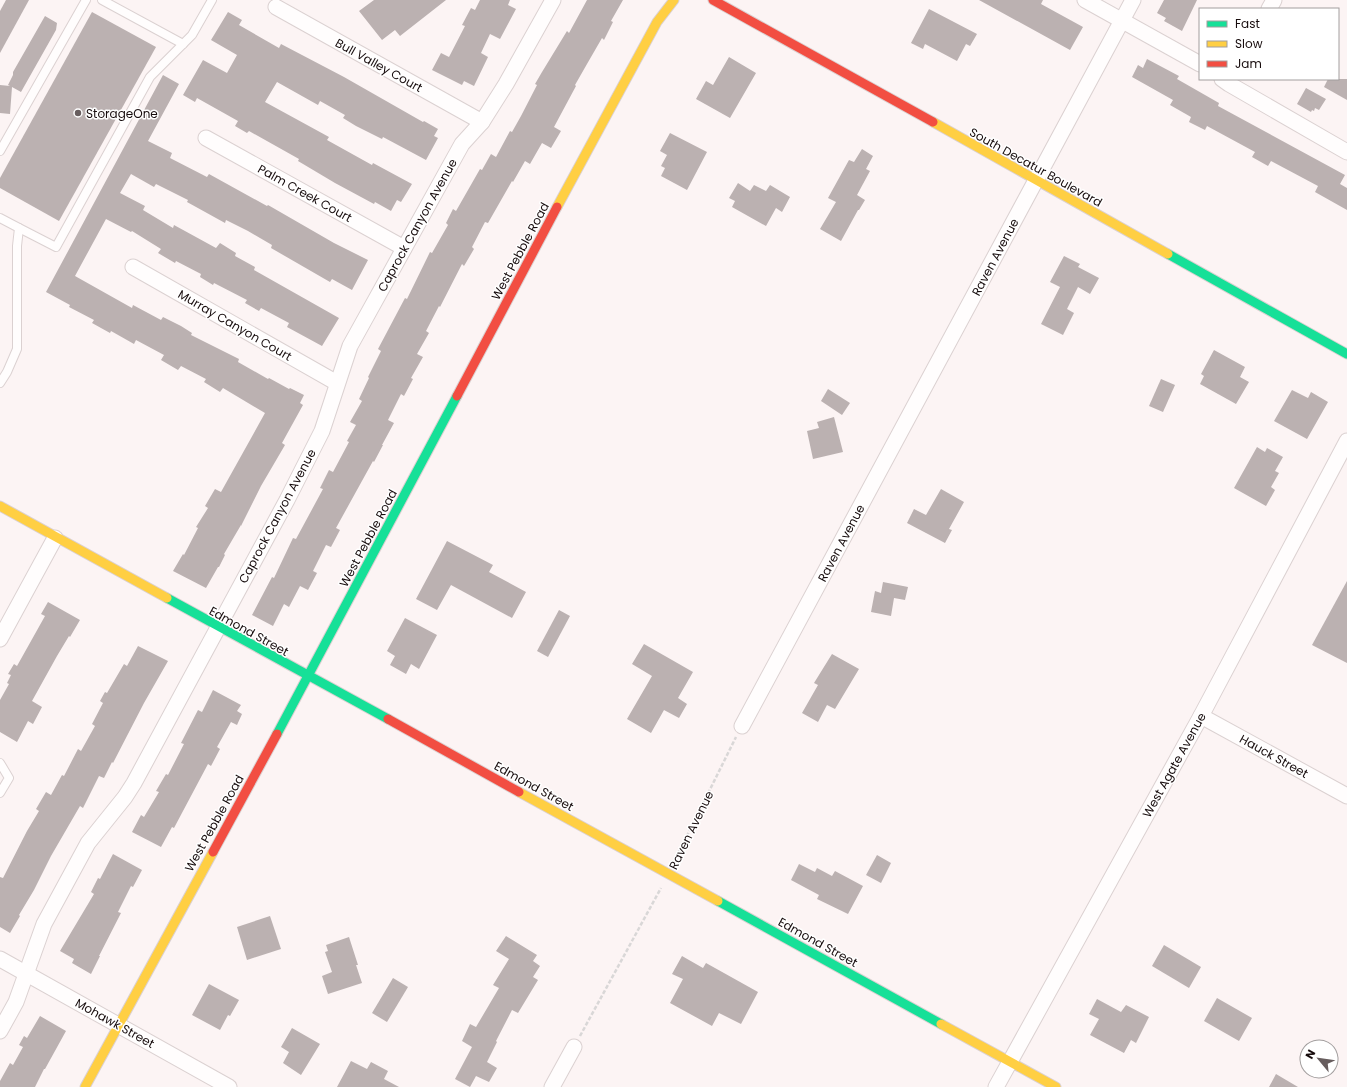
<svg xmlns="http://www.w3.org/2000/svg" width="1347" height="1087" font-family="Poppins,sans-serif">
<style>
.building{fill:#bbb1b1}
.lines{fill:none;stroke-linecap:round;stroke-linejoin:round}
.lane-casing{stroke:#dbd1d1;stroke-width:10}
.street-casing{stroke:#dbd1d1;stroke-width:17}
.fast-casing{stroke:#dbd1d1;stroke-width:11}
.slow-casing{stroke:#dbd1d1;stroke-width:11}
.jam-casing{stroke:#dbd1d1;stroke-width:11}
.path{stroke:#d9d7d7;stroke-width:2.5;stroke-dasharray:4 2;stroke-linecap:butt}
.lane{stroke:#fffdfd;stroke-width:8}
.street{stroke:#fffdfd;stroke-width:15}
.fast{stroke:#16e098;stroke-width:9}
.slow{stroke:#ffcf43;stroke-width:9}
.jam{stroke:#f24e42;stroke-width:9}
.poi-dot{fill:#675d5e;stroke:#fff;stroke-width:1.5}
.labels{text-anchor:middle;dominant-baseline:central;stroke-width:3;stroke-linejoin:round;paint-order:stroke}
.street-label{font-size:12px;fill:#170c0d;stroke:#fff}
.poi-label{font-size:12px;fill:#170c0d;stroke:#fff;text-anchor:start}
</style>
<rect width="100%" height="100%" fill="#fcf4f4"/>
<g class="building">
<polygon points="6,0 29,0 0,53 0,11"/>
<polygon points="374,0 446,0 400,36 395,30 382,40 359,11"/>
<polygon points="480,0 510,0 508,5 516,9 500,39 490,34 481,53 488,57 474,86 464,81 462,85 432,70 441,53 449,57 465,26 462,25 471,8 475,10"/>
<polygon points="587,0 623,0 611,21 613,22 604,40 602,38 587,64 575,85 576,86 554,127 561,131 551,148 542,143 530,164 525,161 513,182 512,181 488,223 485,222 472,247 474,249 464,266 462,264 440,307 439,306 426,331 429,333 417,354 423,357 411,378 413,379 404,396 401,394 388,420 394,423 382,445 383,445 374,462 373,461 336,528 340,530 331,547 326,545 313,571 317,573 308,590 300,586 289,607 284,604 273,626 252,615 272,577 274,578 293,538 296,539 323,489 320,488 329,470 333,472 349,442 347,441 356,425 350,422 362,401 359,399 369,378 368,377 381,351 378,349 405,298 407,299 430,252 432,253 448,225 446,223 453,209 456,211 480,169 482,170 491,154 496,157 510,131 512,132 521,116 537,85 535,84 542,72 567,31 569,33"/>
<polygon points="979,0 1043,0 1041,4 1083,27 1070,50"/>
<polygon points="1164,0 1197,0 1182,31 1164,21 1166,18 1157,13"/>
<polygon points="929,9 977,34 970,46 966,44 957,61 925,44 923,49 911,43"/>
<polygon points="92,12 156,47 59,221 0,188 0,178"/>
<polygon points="228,12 242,20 239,25 279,48 281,44 344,77 423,122 424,121 438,129 434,136 438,138 426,160 383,137 382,139 356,126 343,118 345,115 320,101 318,105 277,82 265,102 329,137 327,140 372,165 373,163 412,184 401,202 397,200 391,211 375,202 374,204 335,183 298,161 299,159 249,131 247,133 235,126 238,121 197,98 195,102 183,95 203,60 227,73 237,55 211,40"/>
<polygon points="45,16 57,23 56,30 21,92 12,87 10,114 0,113 0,85 10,86 8,85 13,75 13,72"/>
<polygon points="729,57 756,73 730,118 696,99 706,81 713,85"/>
<polygon points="1147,59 1179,76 1177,79 1219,103 1218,106 1345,175 1340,184 1347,188 1347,210 1315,192 1318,186 1271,161 1268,166 1252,157 1255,152 1207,126 1205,130 1189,122 1191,117 1170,105 1173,100 1132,77 1138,65 1143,68"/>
<polygon points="163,75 179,84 148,141 172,153 170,158 207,177 209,174 267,206 268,205 334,243 368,260 352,290 332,279 330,282 271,248 272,245 248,231 226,220 225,223 187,202 188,200 156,184 154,187 131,174 120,193 145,206 143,210 173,228 174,225 216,248 220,243 236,253 235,256 255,267 254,270 339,318 322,346 287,327 289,323 261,308 259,311 245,303 247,300 214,283 213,285 200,277 201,274 176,261 175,263 158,253 161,249 132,231 131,232 106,219 75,276 132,308 133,305 161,320 163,317 181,326 192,333 191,335 239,359 238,362 268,379 269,378 289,389 290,388 304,395 300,403 303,405 282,443 285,445 261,486 241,526 241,525 224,554 225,555 219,567 218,567 206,588 173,571 183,554 184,555 198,528 196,527 208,508 205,506 215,489 221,492 265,413 223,388 220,392 204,382 206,379 181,366 178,370 161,360 164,355 136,340 134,344 111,331 110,333 92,323 94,320 69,307 70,305 46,292"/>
<polygon points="1328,79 1347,79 1347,100 1324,87"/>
<polygon points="1306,88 1326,99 1319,110 1315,108 1314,111 1312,110 1311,112 1297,104"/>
<polygon points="670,133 707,152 687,190 661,176 665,168 661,166 667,155 660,151"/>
<polygon points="862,149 873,156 866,169 870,171 857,195 865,200 859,210 858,210 841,241 820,229 836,202 828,198 849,160 854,162"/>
<polygon points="738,183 750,191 754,185 766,191 770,185 790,197 782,212 776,208 766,226 732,207 735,201 729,198"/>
<polygon points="1064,256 1080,264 1078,267 1099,278 1090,294 1078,287 1067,309 1074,313 1063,335 1041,324 1060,287 1050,282"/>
<polygon points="1214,350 1245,367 1240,377 1249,382 1236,404 1200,384 1204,376 1201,374"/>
<polygon points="1161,379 1175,385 1163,412 1149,406"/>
<polygon points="828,389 850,403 842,415 821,401"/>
<polygon points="1292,390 1308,398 1311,392 1328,402 1307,439 1274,421"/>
<polygon points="834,417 843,452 813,459 807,431 819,428 817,422"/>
<polygon points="1257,447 1265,452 1267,448 1283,457 1275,471 1279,473 1271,487 1275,490 1266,506 1234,488"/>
<polygon points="941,489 964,502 949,529 952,530 945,543 907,523 914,509 926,515"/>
<polygon points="447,541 493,565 489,572 526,592 512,618 451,585 437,610 416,599"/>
<polygon points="1347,581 1347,663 1312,645"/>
<polygon points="883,582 908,587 905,600 894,598 891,616 871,612 875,591 881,593"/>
<polygon points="48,602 80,620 70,637 69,636 57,656 32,701 42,707 33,724 28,721 17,742 0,732 0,700 9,684 7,683 11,675 8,674 14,664 17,666 45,616 41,614"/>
<polygon points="559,610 570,616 548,657 537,651"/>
<polygon points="405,618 437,635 419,669 411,664 406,674 390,665 395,656 387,651"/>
<polygon points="644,644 693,672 678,698 687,704 679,718 664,710 651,733 627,719 652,676 632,664"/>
<polygon points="138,646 168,661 144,703 113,763 112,762 104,778 99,776 83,808 80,806 51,856 34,890 19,915 20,916 10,933 0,927 0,877 3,878 27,831 39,811 36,809 46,792 51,795 62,775 64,776 78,749 81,751 95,726 92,724 103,703 100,701 105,692 107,693 124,664 127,666"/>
<polygon points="832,654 859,669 835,709 827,705 818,722 802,713 818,685 814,683"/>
<polygon points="213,690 241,705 237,711 242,714 237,725 231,722 217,747 220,749 211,766 208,764 183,811 174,828 172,827 161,847 132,832 141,815 144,817 159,792 156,791 166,774 168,775 184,744 181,743 198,710 202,712"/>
<polygon points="113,854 142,870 133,887 131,886 118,912 121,913 99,956 100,956 91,974 72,963 74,959 60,951 94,894 91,892 98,878 100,879"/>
<polygon points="877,855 891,863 881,883 866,875"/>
<polygon points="799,864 815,872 817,868 832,876 835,871 863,886 848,914 817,899 819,895 791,880"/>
<polygon points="270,916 281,949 247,960 237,927"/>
<polygon points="506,936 537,955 533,961 540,966 533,977 538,980 518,1013 512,1010 496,1041 497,1042 487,1062 497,1068 489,1082 476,1076 470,1087 455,1079 472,1047 462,1041 470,1024 476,1027 499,988 493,985 509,959 496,951"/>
<polygon points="349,937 358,965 356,965 362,983 328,994 322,976 332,972 325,952 328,951 326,945"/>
<polygon points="1164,945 1201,967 1189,988 1152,966"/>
<polygon points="682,956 703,968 706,963 758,992 741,1024 719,1013 712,1026 670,1003 683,979 672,974"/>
<polygon points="393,978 408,987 387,1022 372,1013"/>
<polygon points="209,984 239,1000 230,1016 228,1015 220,1030 192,1015"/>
<polygon points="1217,998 1252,1018 1239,1041 1204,1021"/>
<polygon points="1097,999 1121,1012 1126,1005 1149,1017 1136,1043 1131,1040 1124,1053 1090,1035 1099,1019 1089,1014"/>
<polygon points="40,1016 66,1031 45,1069 44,1069 35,1087 0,1087 0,1081 10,1063 13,1065 23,1047 19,1045 24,1036 27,1038"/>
<polygon points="292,1028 320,1044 301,1075 283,1063 289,1052 281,1047"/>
<polygon points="351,1061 367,1069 371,1062 388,1071 384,1079 399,1087 337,1087"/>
<polygon points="1276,1074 1298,1087 1269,1087"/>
</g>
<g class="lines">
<defs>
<g id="lane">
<polyline points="102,0 183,44"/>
<polyline points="0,151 86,0"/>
<polyline points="0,218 19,228 17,246 17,349 7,372 0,383"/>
<polyline points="19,228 56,247 150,77 192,35 212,0"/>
<polyline points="0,763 9,778 0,793"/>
</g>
<g id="street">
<polyline points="1085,0 1200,64"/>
<polyline points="276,7 482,122"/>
<polyline points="1269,9 1274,0"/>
<polyline points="1222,79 1229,84 1347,152"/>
<polyline points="206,138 404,248"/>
<polyline points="133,267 337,383"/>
<polyline points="0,639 55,538"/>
<polyline points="1201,716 1347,796"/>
<polyline points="742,726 1133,0"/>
<polyline points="0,959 229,1087"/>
<polyline points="0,1031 16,1002 44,924 88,843 125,797 134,783 287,500 322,431 350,346 462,144 482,122 506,84 553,0"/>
<polyline points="552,1087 574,1047"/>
<polyline points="996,1087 1201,716 1347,441"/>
</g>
<g id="fast">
<polyline points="1168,254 1347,354"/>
<polyline points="167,598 388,719"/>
<polyline points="277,734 457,396"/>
<polyline points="718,901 941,1024"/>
</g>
<g id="slow">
<polyline points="933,122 1168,254"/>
<polyline points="557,207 657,22 674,0"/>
<polyline points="0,506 167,598"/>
<polyline points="519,792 718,901"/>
<polyline points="941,1024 1056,1087"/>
<polyline points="85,1087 213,852"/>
</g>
<g id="jam">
<polyline points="713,0 933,122"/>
<polyline points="457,396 557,207"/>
<polyline points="388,719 519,792"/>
<polyline points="213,852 277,734"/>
</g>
</defs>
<use href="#lane" class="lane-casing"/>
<use href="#street" class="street-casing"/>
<use href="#fast" class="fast-casing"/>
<use href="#slow" class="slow-casing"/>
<use href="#jam" class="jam-casing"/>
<g class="path">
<polyline points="676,858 736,737"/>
<polyline points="580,1036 661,888"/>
</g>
<use href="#lane" class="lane"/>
<use href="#street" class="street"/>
<use href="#fast" class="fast"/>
<use href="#slow" class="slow"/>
<use href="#jam" class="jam"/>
</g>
<circle class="poi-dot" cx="78" cy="113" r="4"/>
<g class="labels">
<g class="street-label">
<text transform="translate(379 65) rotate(29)">Bull Valley Court</text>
<text transform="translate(1036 167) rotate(29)">South Decatur Boulevard</text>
<text transform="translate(305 193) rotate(29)">Palm Creek Court</text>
<text transform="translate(417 225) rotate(-61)">Caprock Canyon Avenue</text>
<text transform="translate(520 251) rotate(-62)">West Pebble Road</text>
<text transform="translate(995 257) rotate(-62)">Raven Avenue</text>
<text transform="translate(235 325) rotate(30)">Murray Canyon Court</text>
<text transform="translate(277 516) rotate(-62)">Caprock Canyon Avenue</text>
<text transform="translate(368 538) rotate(-62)">West Pebble Road</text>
<text transform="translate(841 543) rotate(-62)">Raven Avenue</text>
<text transform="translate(249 631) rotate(29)">Edmond Street</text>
<text transform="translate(1274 756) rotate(29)">Hauck Street</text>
<text transform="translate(1174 765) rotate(-61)">West Agate Avenue</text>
<text transform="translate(534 786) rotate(29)">Edmond Street</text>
<text transform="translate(214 823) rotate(-61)">West Pebble Road</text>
<text transform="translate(691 830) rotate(-64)">Raven Avenue</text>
<text transform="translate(818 942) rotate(29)">Edmond Street</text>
<text transform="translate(115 1023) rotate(29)">Mohawk Street</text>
</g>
<g class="poi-label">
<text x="86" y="113">StorageOne</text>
</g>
</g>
<rect x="1199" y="8" width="140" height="72" fill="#ffffff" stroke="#a29e9e"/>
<rect x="1207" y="21" width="20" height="6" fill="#16e098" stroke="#a29e9e"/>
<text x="1235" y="28" font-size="12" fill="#170c0d">Fast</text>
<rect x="1207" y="41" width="20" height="6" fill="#ffcf43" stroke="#a29e9e"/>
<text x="1235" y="48" font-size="12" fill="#170c0d">Slow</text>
<rect x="1207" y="61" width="20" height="6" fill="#f24e42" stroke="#a29e9e"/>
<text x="1235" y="68" font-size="12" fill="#170c0d">Jam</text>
<g transform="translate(1319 1059) rotate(299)"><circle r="19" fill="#ffffff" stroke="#a29e9e"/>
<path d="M0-3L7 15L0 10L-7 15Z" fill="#675d5e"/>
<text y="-6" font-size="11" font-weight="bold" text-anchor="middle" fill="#170c0d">N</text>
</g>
</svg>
